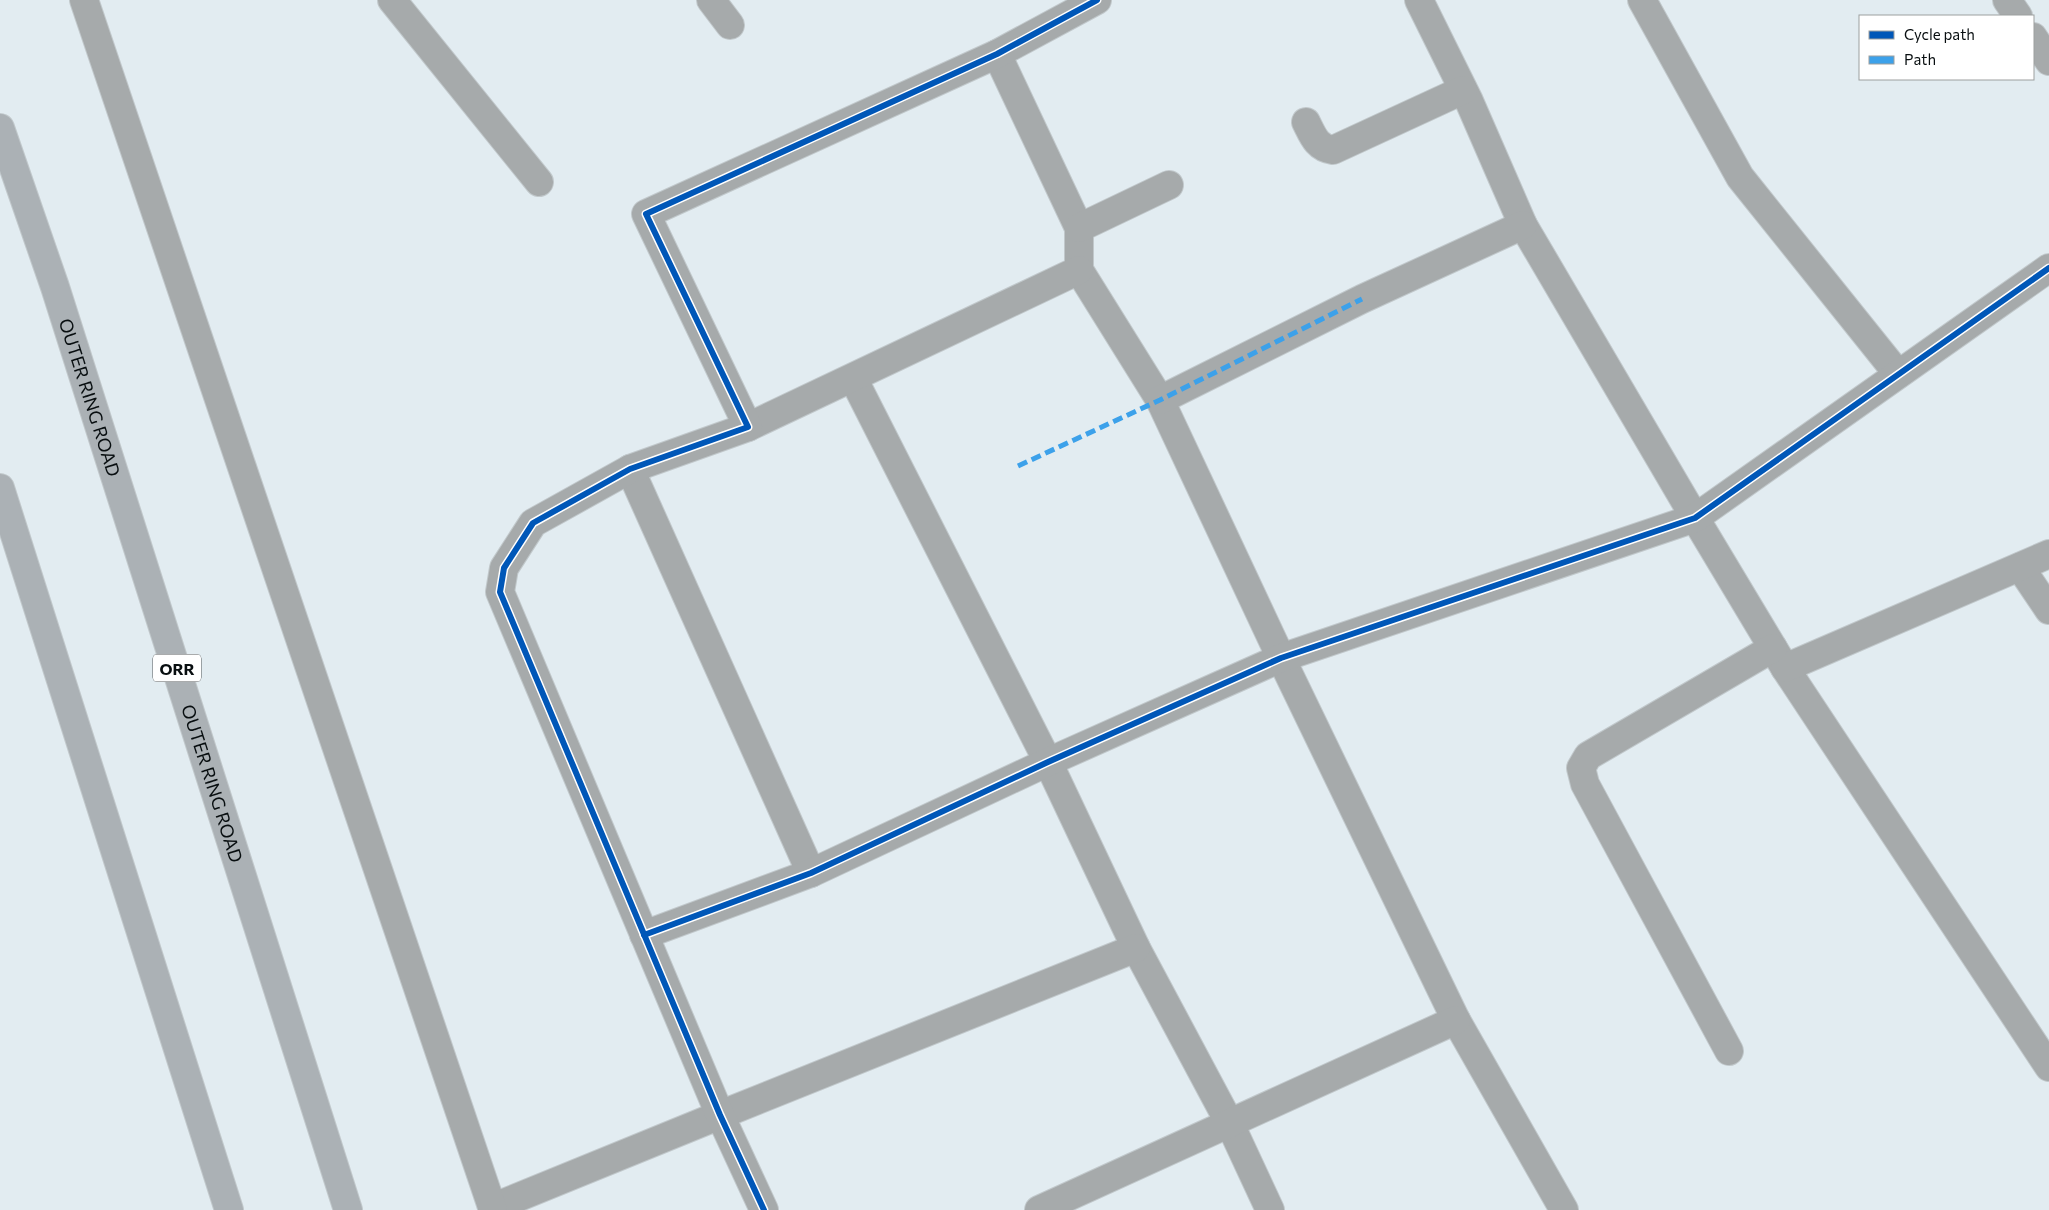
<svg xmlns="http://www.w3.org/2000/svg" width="2049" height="1210" font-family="Commissioner,sans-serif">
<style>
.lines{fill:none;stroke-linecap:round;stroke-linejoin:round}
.minor-casing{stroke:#c1c8cb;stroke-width:30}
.tertiary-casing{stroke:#c1c8cb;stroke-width:30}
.motorway-casing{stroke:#c1c8cb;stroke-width:30}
.minor{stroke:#a6aaab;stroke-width:28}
.tertiary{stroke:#a6aaab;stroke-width:28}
.motorway{stroke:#abb1b5;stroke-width:28}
.quiet{stroke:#3ca1ea;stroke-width:5;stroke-dasharray:10 5;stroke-linecap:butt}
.cycleway-casing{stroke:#fff;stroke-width:9}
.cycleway{stroke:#0057b8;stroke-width:6}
.labels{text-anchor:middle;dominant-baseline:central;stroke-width:4.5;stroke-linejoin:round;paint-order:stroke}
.shield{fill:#fff;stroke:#525658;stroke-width:1}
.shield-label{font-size:16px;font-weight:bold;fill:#080e10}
.street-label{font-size:18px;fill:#080e10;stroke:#fff}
</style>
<rect width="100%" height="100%" fill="#e2ecf1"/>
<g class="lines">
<defs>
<g id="minor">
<polyline points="392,0 539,182"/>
<polyline points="711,0 730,25"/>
<polyline points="1419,0 1469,101 1523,225 1695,518 1785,668 2049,1067"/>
<polyline points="1642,0 1740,177 1898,374"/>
<polyline points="2007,0 2018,16"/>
<polyline points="2033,37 2049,61"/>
<polyline points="997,54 1079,228 1079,270 1160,400 1281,658 1456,1020 1564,1210"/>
<path d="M1306 122C1313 136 1317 148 1333 150L1463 90"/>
<polyline points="1079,228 1169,185"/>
<polyline points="853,378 1048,762 1136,948 1230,1124 1270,1210"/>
<polyline points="1160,400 1362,299 1523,225"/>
<polyline points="748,427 1079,270"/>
<polyline points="630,469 811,873"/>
<polyline points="2020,567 2049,610"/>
<polyline points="1785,668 2049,554"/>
<polyline points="644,935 811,873 1048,762 1281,658 1695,518 2049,268"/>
<polyline points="1729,1051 1585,784 1581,768 1588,756 1773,648"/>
<polyline points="492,1208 720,1115 1136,948"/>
<polyline points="764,1210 720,1115 500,592 504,568 533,523 630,469 748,427 646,214 997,54 1097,0"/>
<polyline points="1039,1210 1456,1020"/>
</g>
<polyline id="tertiary" points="84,0 493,1210"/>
<g id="motorway">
<path id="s1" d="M0 128 55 287 348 1210"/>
<polyline points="0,488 229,1210"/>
</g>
</defs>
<use href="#minor" class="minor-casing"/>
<use href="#tertiary" class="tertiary-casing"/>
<use href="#motorway" class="motorway-casing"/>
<use href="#minor" class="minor"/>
<use href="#tertiary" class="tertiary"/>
<use href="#motorway" class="motorway"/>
<polyline class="quiet" points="1018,466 1160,400 1362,299"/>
<defs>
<g id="cycleway">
<polyline points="644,935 811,873 1048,762 1281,658 1695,518 2049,268"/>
<polyline points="764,1210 720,1115 500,592 504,568 533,523 630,469 748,427 646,214 997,54 1097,0"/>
</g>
</defs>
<use href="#cycleway" class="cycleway-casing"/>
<use href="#cycleway" class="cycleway"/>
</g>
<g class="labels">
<rect class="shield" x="153" y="654.5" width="48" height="27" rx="4"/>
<g class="shield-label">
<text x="177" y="668">ORR</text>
</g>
<g class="street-label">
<text stroke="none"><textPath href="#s1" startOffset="284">OUTER RING ROAD</textPath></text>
<text stroke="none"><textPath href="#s1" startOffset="689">OUTER RING ROAD</textPath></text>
</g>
</g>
<rect x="1859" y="15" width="175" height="65" fill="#ffffff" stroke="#9c9f9f"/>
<rect x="1869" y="31" width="25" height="8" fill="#0057b8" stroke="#9c9f9f"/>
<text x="1904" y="40" font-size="15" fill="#080e10">Cycle path</text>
<rect x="1869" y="56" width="25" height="8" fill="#3ca1ea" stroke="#9c9f9f"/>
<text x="1904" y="65" font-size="15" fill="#080e10">Path</text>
</svg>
